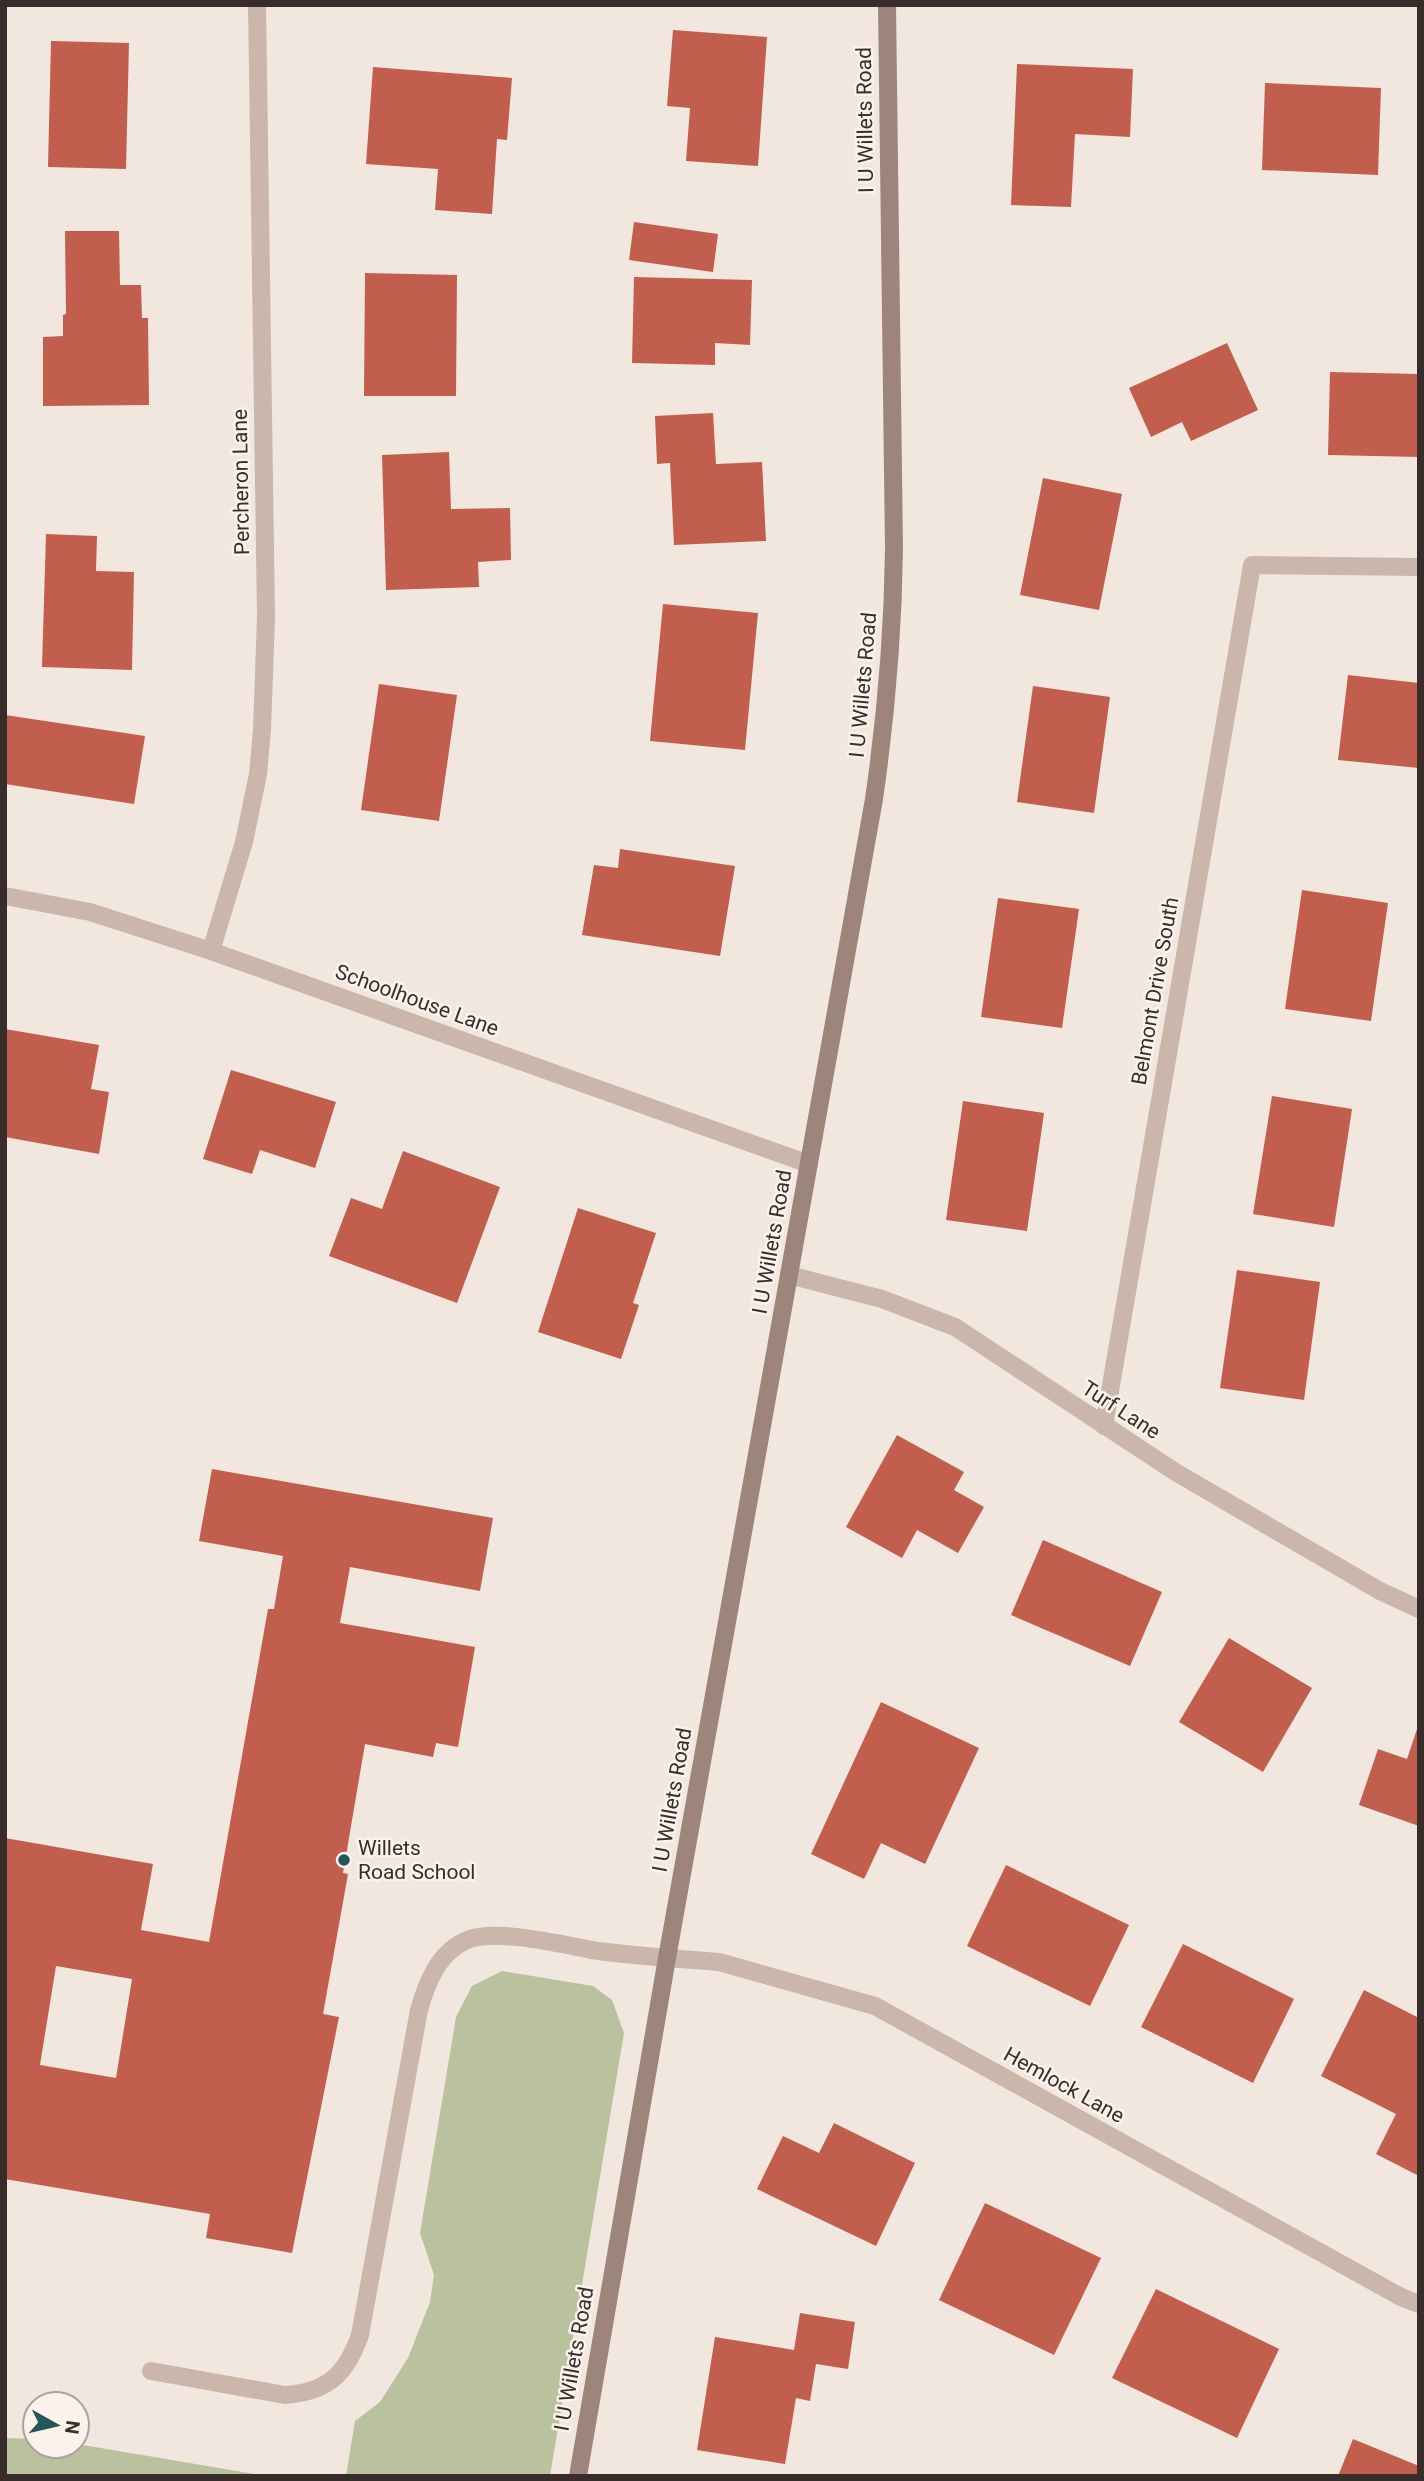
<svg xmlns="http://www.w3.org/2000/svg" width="1424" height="2481" font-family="Roboto,sans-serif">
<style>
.green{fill:#b9c19f}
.building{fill:#c25e4d;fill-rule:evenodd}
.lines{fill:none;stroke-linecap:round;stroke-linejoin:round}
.service{stroke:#cab6ab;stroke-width:18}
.minor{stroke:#cab6ab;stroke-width:18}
.secondary{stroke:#9e857c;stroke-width:18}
.poi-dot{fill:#205957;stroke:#faf2eb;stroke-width:2.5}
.labels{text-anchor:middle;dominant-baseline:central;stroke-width:5;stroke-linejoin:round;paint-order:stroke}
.street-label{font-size:21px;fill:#382d2a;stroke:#faf2eb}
.poi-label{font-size:21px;fill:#382d2a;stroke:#faf2eb;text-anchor:start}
</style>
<rect width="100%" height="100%" fill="#f2e7df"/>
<g class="green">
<polygon points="502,1971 593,1986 612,2000 624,2033 550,2476 346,2476 355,2421 380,2402 408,2358 430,2302 434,2275 420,2233 456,2017 472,1986"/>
<polygon points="5,2438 35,2439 35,2446 77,2446 77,2444 266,2476 5,2476"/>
</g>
<g class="building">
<polygon points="673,30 767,37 758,166 686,161 690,108 667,106"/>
<polygon points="51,41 129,43 126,169 48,167"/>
<polygon points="1017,64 1133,69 1130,137 1075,134 1071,207 1011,205"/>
<polygon points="373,67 512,78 507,140 497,139 492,214 435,210 438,169 366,164"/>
<polygon points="1265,83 1381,88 1378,175 1262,170"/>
<polygon points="634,222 718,234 713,272 629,260"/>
<polygon points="65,231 119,231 120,285 141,285 142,318 148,318 149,405 43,406 43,337 63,336 63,315 66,314"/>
<polygon points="365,273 457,275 456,396 364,396"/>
<polygon points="634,277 752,280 750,345 715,343 715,365 632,363"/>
<polygon points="1227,343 1258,410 1191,441 1182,422 1151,437 1129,388"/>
<polygon points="1330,372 1419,374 1419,457 1328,455"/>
<polygon points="713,413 716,464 762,462 766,541 674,545 670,463 657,464 655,416"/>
<polygon points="449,452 451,509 510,508 511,560 478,562 479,587 386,590 382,455"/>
<polygon points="1043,478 1122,494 1099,610 1020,595"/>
<polygon points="46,534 97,536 96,571 134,572 132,670 42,667"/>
<polygon points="663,604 758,613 745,750 650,741"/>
<polygon points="1348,675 1419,683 1419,768 1338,760"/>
<polygon points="379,684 457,695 439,821 361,810"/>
<polygon points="1033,686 1110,697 1094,813 1017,802"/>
<polygon points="5,715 145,736 134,804 5,784"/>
<polygon points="620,849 735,866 720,956 582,935 594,865 618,868"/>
<polygon points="1302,890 1388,903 1371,1021 1285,1009"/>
<polygon points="998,898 1079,909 1062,1028 981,1017"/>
<polygon points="5,1029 99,1045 91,1089 109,1092 99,1154 5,1137"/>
<polygon points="231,1070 336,1102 315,1168 260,1150 252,1174 203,1159"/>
<polygon points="1272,1096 1352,1109 1334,1227 1253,1214"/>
<polygon points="963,1101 1044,1113 1027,1231 946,1220"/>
<polygon points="403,1151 500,1187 457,1303 329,1256 351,1198 382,1209"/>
<polygon points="578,1208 656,1233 633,1303 639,1305 621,1359 538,1332"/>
<polygon points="1237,1270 1320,1282 1304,1400 1220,1388"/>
<polygon points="897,1435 964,1472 954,1490 984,1507 958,1553 917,1530 902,1558 846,1527"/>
<path d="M212 1469 493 1518 480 1591 350 1567 340 1623 475 1647 458 1747 436 1743 433 1757 365 1744 343 1873 348 1874 323 2014 339 2017 292 2253 206 2238 210 2214 5 2179V1838L153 1864 141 1930 209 1942 268 1609H274L283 1556 199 1541ZM56 1966 132 1979 116 2078 40 2065Z"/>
<polygon points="1043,1540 1162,1592 1130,1666 1011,1615"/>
<polygon points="1229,1638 1312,1688 1263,1772 1179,1722"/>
<polygon points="881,1702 979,1748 925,1864 881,1843 864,1879 811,1854"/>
<polygon points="1418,1726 1419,1726 1419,1826 1359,1805 1378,1749 1407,1759"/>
<polygon points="1006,1865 1129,1925 1090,2006 967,1946"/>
<polygon points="1183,1944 1294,1999 1253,2083 1141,2027"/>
<polygon points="1364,1990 1419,2018 1419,2176 1376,2154 1396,2114 1321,2076"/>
<polygon points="834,2123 915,2163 876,2246 757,2189 783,2136 819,2153"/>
<polygon points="985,2203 1101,2258 1054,2355 939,2300"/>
<polygon points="1156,2289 1279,2349 1237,2438 1112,2378"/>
<polygon points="800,2313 855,2322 848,2369 816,2364 810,2401 796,2398 785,2464 697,2450 715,2337 794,2350"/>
<polygon points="1353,2439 1419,2466 1419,2476 1338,2476"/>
</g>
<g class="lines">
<path class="service" d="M151 2371 285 2395C327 2392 346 2375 360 2335L419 2010C427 1982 439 1950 470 1939 501 1929 564 1945 598 1951 621 1954 644 1956 667 1958"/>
<g class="minor">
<polyline points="5,896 90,912 211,951 809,1164"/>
<polyline points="211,951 244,842 258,774 262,730 266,617 257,5"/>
<polyline points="789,1275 882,1299 955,1327 1177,1473 1380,1591 1419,1609"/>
<polyline points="1104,1426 1252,565 1419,567"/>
<polyline points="667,1958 719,1962 875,2006 1401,2297 1419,2304"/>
</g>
<path class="secondary" d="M578 2476 667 1958 874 799C886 716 893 633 894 549L887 5"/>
</g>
<circle class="poi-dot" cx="344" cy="1860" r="7"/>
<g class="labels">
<g class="street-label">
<text transform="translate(865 120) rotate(-91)">I U Willets Road</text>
<text transform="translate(241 482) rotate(-91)">Percheron Lane</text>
<text transform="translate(863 685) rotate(-85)">I U Willets Road</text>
<text transform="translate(1155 991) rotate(-80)">Belmont Drive South</text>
<text transform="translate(417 1000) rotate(20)">Schoolhouse Lane</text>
<text transform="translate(772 1242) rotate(-80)">I U Willets Road</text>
<text transform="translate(1121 1410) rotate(33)">Turf Lane</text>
<text transform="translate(672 1800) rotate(-80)">I U Willets Road</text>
<text transform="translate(1064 2085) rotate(29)">Hemlock Lane</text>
<text transform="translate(574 2359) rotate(-80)">I U Willets Road</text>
</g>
<g class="poi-label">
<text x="358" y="1848">Willets<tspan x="358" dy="24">Road School</tspan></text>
</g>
</g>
<rect width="1424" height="2481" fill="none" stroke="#382d2a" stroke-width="14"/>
<g transform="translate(56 2425) rotate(98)"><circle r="33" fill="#faf2eb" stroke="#aca39e" stroke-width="2"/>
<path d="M0-5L12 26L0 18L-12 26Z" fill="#205957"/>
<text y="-10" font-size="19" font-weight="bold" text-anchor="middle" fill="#382d2a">N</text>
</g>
</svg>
